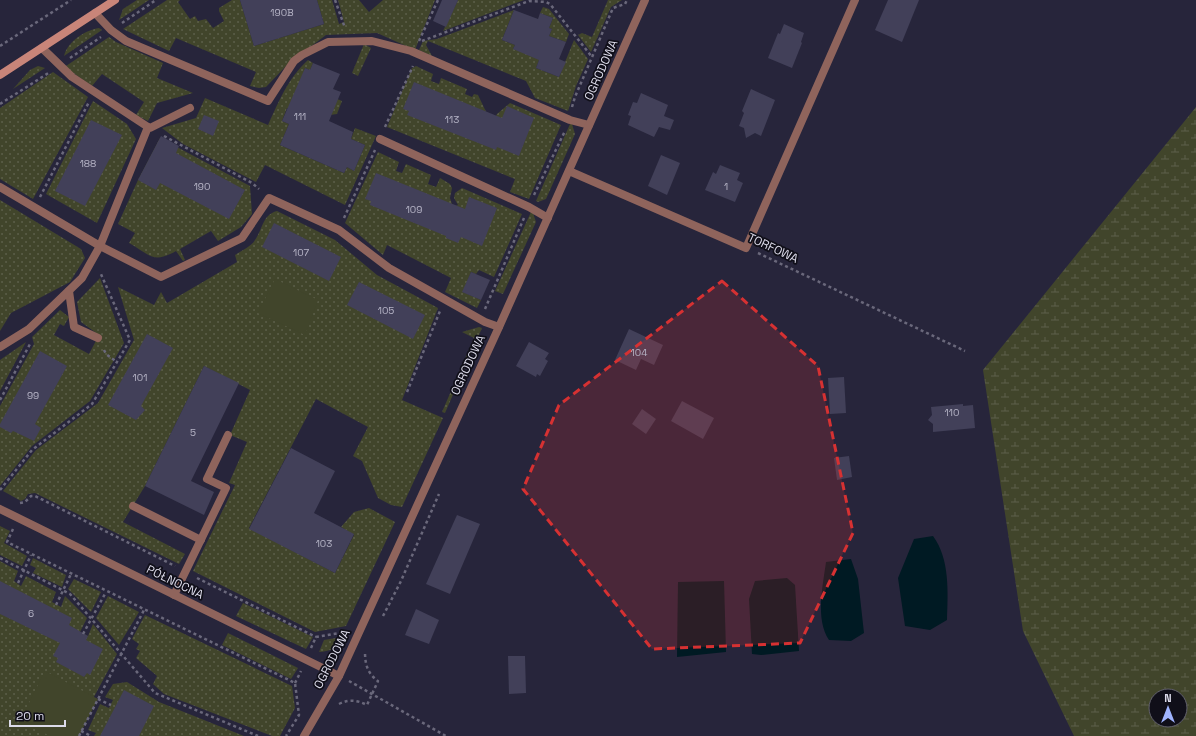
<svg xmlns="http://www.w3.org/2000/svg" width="1196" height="736" font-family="'Space Grotesk',sans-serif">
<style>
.grass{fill:url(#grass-dots)}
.wetland{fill:url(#wetland-marsh);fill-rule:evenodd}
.park{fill:#41452b}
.water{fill:#001a23}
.building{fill:#424059}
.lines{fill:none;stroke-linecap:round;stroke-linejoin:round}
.path{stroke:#6a687b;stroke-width:2.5;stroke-dasharray:3 3;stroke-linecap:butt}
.service{stroke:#8f645c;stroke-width:8}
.minor{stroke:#8f645c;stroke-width:8}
.secondary{stroke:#c98579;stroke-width:8}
.marked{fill:#d63132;fill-opacity:0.2;stroke:#d63132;stroke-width:3;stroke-dasharray:8 5;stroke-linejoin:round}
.labels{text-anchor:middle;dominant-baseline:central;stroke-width:3.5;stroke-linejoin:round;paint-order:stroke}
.number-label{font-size:10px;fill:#b6b4c6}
.street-label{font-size:12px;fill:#dcdbea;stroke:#100f19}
</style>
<defs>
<pattern id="grass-dots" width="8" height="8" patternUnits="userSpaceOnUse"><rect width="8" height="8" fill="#41452b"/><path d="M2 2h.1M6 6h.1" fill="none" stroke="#5c5f4a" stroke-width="1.8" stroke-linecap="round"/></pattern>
<pattern id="wetland-marsh" width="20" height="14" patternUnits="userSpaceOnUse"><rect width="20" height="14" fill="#41452b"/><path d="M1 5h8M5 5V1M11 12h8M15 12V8" fill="none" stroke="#5c5f4a"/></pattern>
</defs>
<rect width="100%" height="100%" fill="#27253b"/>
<g class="grass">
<polygon points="137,0 149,0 119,20 123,9"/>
<polygon points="167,0 180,0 178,2 190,19 195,16 198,21 206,19 213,28 224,21 219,11 219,8 232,0 240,0 254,46 324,24 317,0 332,0 339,24 344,22 338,0 359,0 369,12 383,0 435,0 415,50 377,33 326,35 288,64 266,87 259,88 250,86 256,72 176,38 169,51 123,29"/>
<polygon points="458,0 524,0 443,31"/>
<polygon points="608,0 622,0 611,7 591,52 578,35 582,33 592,37"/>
<polygon points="543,7 549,9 569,34 566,42 549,36 552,29 549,28 553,18 540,13"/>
<polygon points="514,10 502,40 515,45 513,49 541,55 536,68 559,77 574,40 588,59 576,86 568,111 535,98 526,81 428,41 426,45 432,56 419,50 423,41 437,39"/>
<path d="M99 28 102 30 64 56C67 42 85 30 99 28Z"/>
<polygon points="109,37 116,42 163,63 157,78 193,93 157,103 148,121 136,115 144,102 102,74 92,86 72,72 66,66"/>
<polygon points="364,44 371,48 358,76 352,73"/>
<path d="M308 60 313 63 310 70 305 68 293 111 287 108 282 121 289 124 280 145 344 173 347 167 354 171 365 145 351 139 355 128 376 136 345 205 265 165 256 182 183 144 162 128 196 118 205 98 268 125C279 101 288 78 308 60Z"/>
<polygon points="38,66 45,68 13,89 30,70"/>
<polygon points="416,66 433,74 431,81 439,84 441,78 467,89 465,94 472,97 474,94 478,95 490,120 495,118 497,114 510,103 561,125 529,199 510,192 515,179 387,127 412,68"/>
<polygon points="53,72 88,97 33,199 0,179 0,108"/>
<polygon points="330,96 342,101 337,114 323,116"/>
<polygon points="93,101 127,124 136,139 97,223 46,194"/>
<polygon points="570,124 572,124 575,134 546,199 538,202 536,201"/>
<path d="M160 138 250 186 252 214 241 227 218 241 211 231 180 249 185 260 183 261 176 251C153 264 150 255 129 243L135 233 118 224 138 180Z"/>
<polygon points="378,152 399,162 396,171 402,173 406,164 431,175 428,184 436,187 440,178 450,184 452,188 450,198 453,207 458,205 454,198 455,193 462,188 522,214 494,277 479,270 476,274 471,272 463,292 481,300 477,308 445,292 451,278 387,245 383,255 345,223"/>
<polygon points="0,200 81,249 85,258 70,282 11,313 0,331"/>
<path d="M277 211 335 240 377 275 438 308 402 400 443 418 402 507 391 505 378 498 362 461 353 456 368 427 316 399 249 528 335 573 354 535 341 527 354 512 369 508 395 522 346 626 315 632 193 571 235 485 229 483 247 442 230 435 250 390 204 366 145 486 123 522 185 554 179 564 35 493 28 494 25 499 21 501 3 491 36 450 98 403 134 340 118 287 154 305 161 292 167 303 237 262 235 255C241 251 252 246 255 240 263 229 262 215 277 211Z"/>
<polygon points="531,212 533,213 536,222 503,294 495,291"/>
<polygon points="100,278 124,343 90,401 32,446 0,486 0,406 34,344 32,337 60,310 69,317 64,326 60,324 54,335 89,354 99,335 81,322 77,302"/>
<polygon points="479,327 482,328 445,413 442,412 474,338 462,332"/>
<polygon points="26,342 0,391 0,360"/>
<polygon points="0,526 10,531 4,543 27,556 22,566 0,555"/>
<polygon points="33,558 66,575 62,587 33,573 36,568 30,565"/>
<polygon points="0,561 18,571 14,581 21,586 26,576 56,592 52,602 61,607 65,596 87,618 80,632 88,636 93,624 117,654 73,736 0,736"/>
<polygon points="74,579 101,592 91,612 68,589"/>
<polygon points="108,596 139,612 119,645 96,618"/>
<polygon points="243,603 313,637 306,649 236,616"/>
<polygon points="145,615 292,686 295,708 280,736 272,736 164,694 153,684 157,676 136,658 140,651 136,649 139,644 132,639"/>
<polygon points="228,633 298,668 291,679 222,645"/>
<path d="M342 637 346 639C341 647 328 652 319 652L324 640Z"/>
<polygon points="127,682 159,702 244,736 94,736 96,733 88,730 100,704 109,708 113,700 105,697 113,684"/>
</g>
<path class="wetland" d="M1196 107V736H1074L1023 631 983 370ZM1156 696H1180V720H1156Z"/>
<g class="park">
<polygon points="275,279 318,300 305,335 258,313"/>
<polygon points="45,671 98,699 79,736 50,736 20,721"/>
</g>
<g class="water">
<path d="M933 536C950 559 948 592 947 620L930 630 905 626 898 578 914 539Z"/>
<path d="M851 559 858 579 864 633 851 641 829 640C815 619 823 585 826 562Z"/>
<polygon points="787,578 795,585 799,651 761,655 752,654 749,599 755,581"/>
<polygon points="724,581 726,652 677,657 678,582"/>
</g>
<g class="building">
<polygon points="240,0 317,0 324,24 254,46"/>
<polygon points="442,0 458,0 446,27 433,21"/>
<polygon points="888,0 919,0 902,42 875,30"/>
<polygon points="514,10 538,19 540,13 553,18 549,28 552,29 549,36 566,42 559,59 566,62 559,77 536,68 539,60 513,49 515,45 502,40"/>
<polygon points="784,24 804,33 801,42 802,43 792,68 768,58 778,33 780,34"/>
<polygon points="313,63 340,74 333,89 341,92 329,121 353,132 351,139 365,145 354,171 347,167 344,173 280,145 289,124 282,121 305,68 310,70"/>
<polygon points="414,82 502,118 507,106 534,118 519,156 497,147 496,150 407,115 409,111 403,109"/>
<polygon points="751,89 775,100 761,136 755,133 746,138 744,128 739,126 744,113 742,111"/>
<polygon points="641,93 668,105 664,116 674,120 670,130 659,127 654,137 628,125 631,116 628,115 633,102 637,103"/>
<polygon points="204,115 219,121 213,136 198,129"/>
<polygon points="91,120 122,135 85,206 55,191"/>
<polygon points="161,136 179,146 176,153 245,190 229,219 160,183 156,190 138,180"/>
<polygon points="661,155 680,163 667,195 648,186"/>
<polygon points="720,165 740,173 737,180 743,183 735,202 705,190 713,172 716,174"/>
<polygon points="376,173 465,209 469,197 497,208 482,246 461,237 458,243 446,238 446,236 370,205 371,201 365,199"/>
<polygon points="274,223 341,257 329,281 262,247"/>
<polygon points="471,272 490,280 481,300 462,292"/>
<polygon points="359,282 425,315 413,339 347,305"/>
<polygon points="629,329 663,345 654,365 641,359 636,370 615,360"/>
<polygon points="147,334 173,348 141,406 145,410 136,420 108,405"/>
<polygon points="529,342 549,353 545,359 548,361 540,376 537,374 536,377 516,366"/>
<polygon points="40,351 67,366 35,424 41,428 34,441 13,431 11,433 0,427 0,424"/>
<polygon points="204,366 239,383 191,481 214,492 204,515 145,486"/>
<polygon points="844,377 846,413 830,414 828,378"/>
<polygon points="682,401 714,418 703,439 671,421"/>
<polygon points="963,404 963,406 973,405 975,428 933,432 933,424 928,420 932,415 931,407"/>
<polygon points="642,409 656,419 646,434 632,424"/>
<polygon points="291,448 335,471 314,513 354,534 335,573 249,529"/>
<polygon points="849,456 852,477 837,480 834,458"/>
<polygon points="457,515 480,524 450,594 426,584"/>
<polygon points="0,581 72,618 69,625 88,636 86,640 103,649 90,675 87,673 84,677 56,662 58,658 53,656 60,643 0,614"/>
<polygon points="416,609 439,620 429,644 405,635"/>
<polygon points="508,656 525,656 526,693 509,694"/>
<polygon points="124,690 154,706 139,736 100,736"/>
</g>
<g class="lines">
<g class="path">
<polyline points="335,0 345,28"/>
<polyline points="122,23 156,0"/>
<polyline points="419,41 438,0"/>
<polyline points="422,41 529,1 546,2 550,4 592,57"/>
<polyline points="0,46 71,0"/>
<polyline points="70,58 101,37"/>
<polyline points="0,104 50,72"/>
<polyline points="572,107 575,97 613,8 625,4 627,0"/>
<polyline points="385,127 413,66"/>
<polyline points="164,136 252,183 259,189"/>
<polyline points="534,195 565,131"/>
<polyline points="40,197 89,102"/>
<polyline points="344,218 375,150"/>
<polyline points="758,253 965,351"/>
<polyline points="485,309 524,218"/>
<polyline points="104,350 106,354 117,362"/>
<polyline points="407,392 440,311"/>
<polyline points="0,400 30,344"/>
<polyline points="0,490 32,450 92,404 130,340 100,272"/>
<polyline points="20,503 25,502 31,496 35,496 175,566"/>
<polyline points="13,529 7,542 295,683 299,715 286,736"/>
<polyline points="0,558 70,594 155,693 258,736"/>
<polyline points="197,578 316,637"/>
<polyline points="18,583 31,555"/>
<polyline points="56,605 71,574"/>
<polyline points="383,616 401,581 439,494"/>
<polyline points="83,634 106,592"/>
<polyline points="311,648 316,637 345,632"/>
<polyline points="349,681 446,736"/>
<polyline points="295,683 301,671"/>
<polyline points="98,699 111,705"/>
<path d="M339 704C349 699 357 700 367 705L378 681C367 673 365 664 365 651"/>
<polyline points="81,731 91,736"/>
<polyline points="79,736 144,610"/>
</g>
<g class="service">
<polyline points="95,13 111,30 126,41 268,101 294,61 302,55 328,42 372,41 411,51 570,120 589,125"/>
<polyline points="42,48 72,77 148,127"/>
<polyline points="380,139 529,207 548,218"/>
<polyline points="0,187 100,246 161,277 242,238 269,198 339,230 389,268 485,322 499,327"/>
<polyline points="69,291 74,327 98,338"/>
<polyline points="0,347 29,329 82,278 100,246 148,127 150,128 190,108"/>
<polyline points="133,506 201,540"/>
<polyline points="174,595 226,488 207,479 228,435"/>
</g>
<g class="minor">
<polyline points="569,171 746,248 855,0"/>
<polyline points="0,509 339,676"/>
<polyline points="304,736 339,676 499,327 645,0"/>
</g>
<polyline class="secondary" points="0,75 115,0"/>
</g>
<path class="marked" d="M722 281 818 366 853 533 800 643 652 649 523 489 559 405Z"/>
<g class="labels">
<g class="number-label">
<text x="282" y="12">190B</text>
<text x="300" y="116">111</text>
<text x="452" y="119">113</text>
<text x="88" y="163">188</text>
<text x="202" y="186">190</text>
<text x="726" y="186">1</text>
<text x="414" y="209">109</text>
<text x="301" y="252">107</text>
<text x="386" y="310">105</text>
<text x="639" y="352">104</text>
<text x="140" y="377">101</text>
<text x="33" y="395">99</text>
<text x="952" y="412">110</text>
<text x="193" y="432">5</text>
<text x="324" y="543">103</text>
<text x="31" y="613">6</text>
</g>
<g class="street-label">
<text transform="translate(601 70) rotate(-66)">OGRODOWA</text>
<text transform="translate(773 248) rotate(25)">TORFOWA</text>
<text transform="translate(468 365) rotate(-65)">OGRODOWA</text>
<text transform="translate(175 582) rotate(26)">PÓŁNOCNA</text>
<text transform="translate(332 659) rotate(-63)">OGRODOWA</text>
</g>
</g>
<g transform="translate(1168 708)"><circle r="19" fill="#100f19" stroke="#62616d"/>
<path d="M0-3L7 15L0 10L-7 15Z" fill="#9fb3fd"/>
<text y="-6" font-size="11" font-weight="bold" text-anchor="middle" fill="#dcdbea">N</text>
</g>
<path d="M10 720v6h55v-6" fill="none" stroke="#dcdbea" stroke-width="2"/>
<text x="16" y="720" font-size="12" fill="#dcdbea" stroke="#100f19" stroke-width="3" paint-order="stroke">20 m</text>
</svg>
